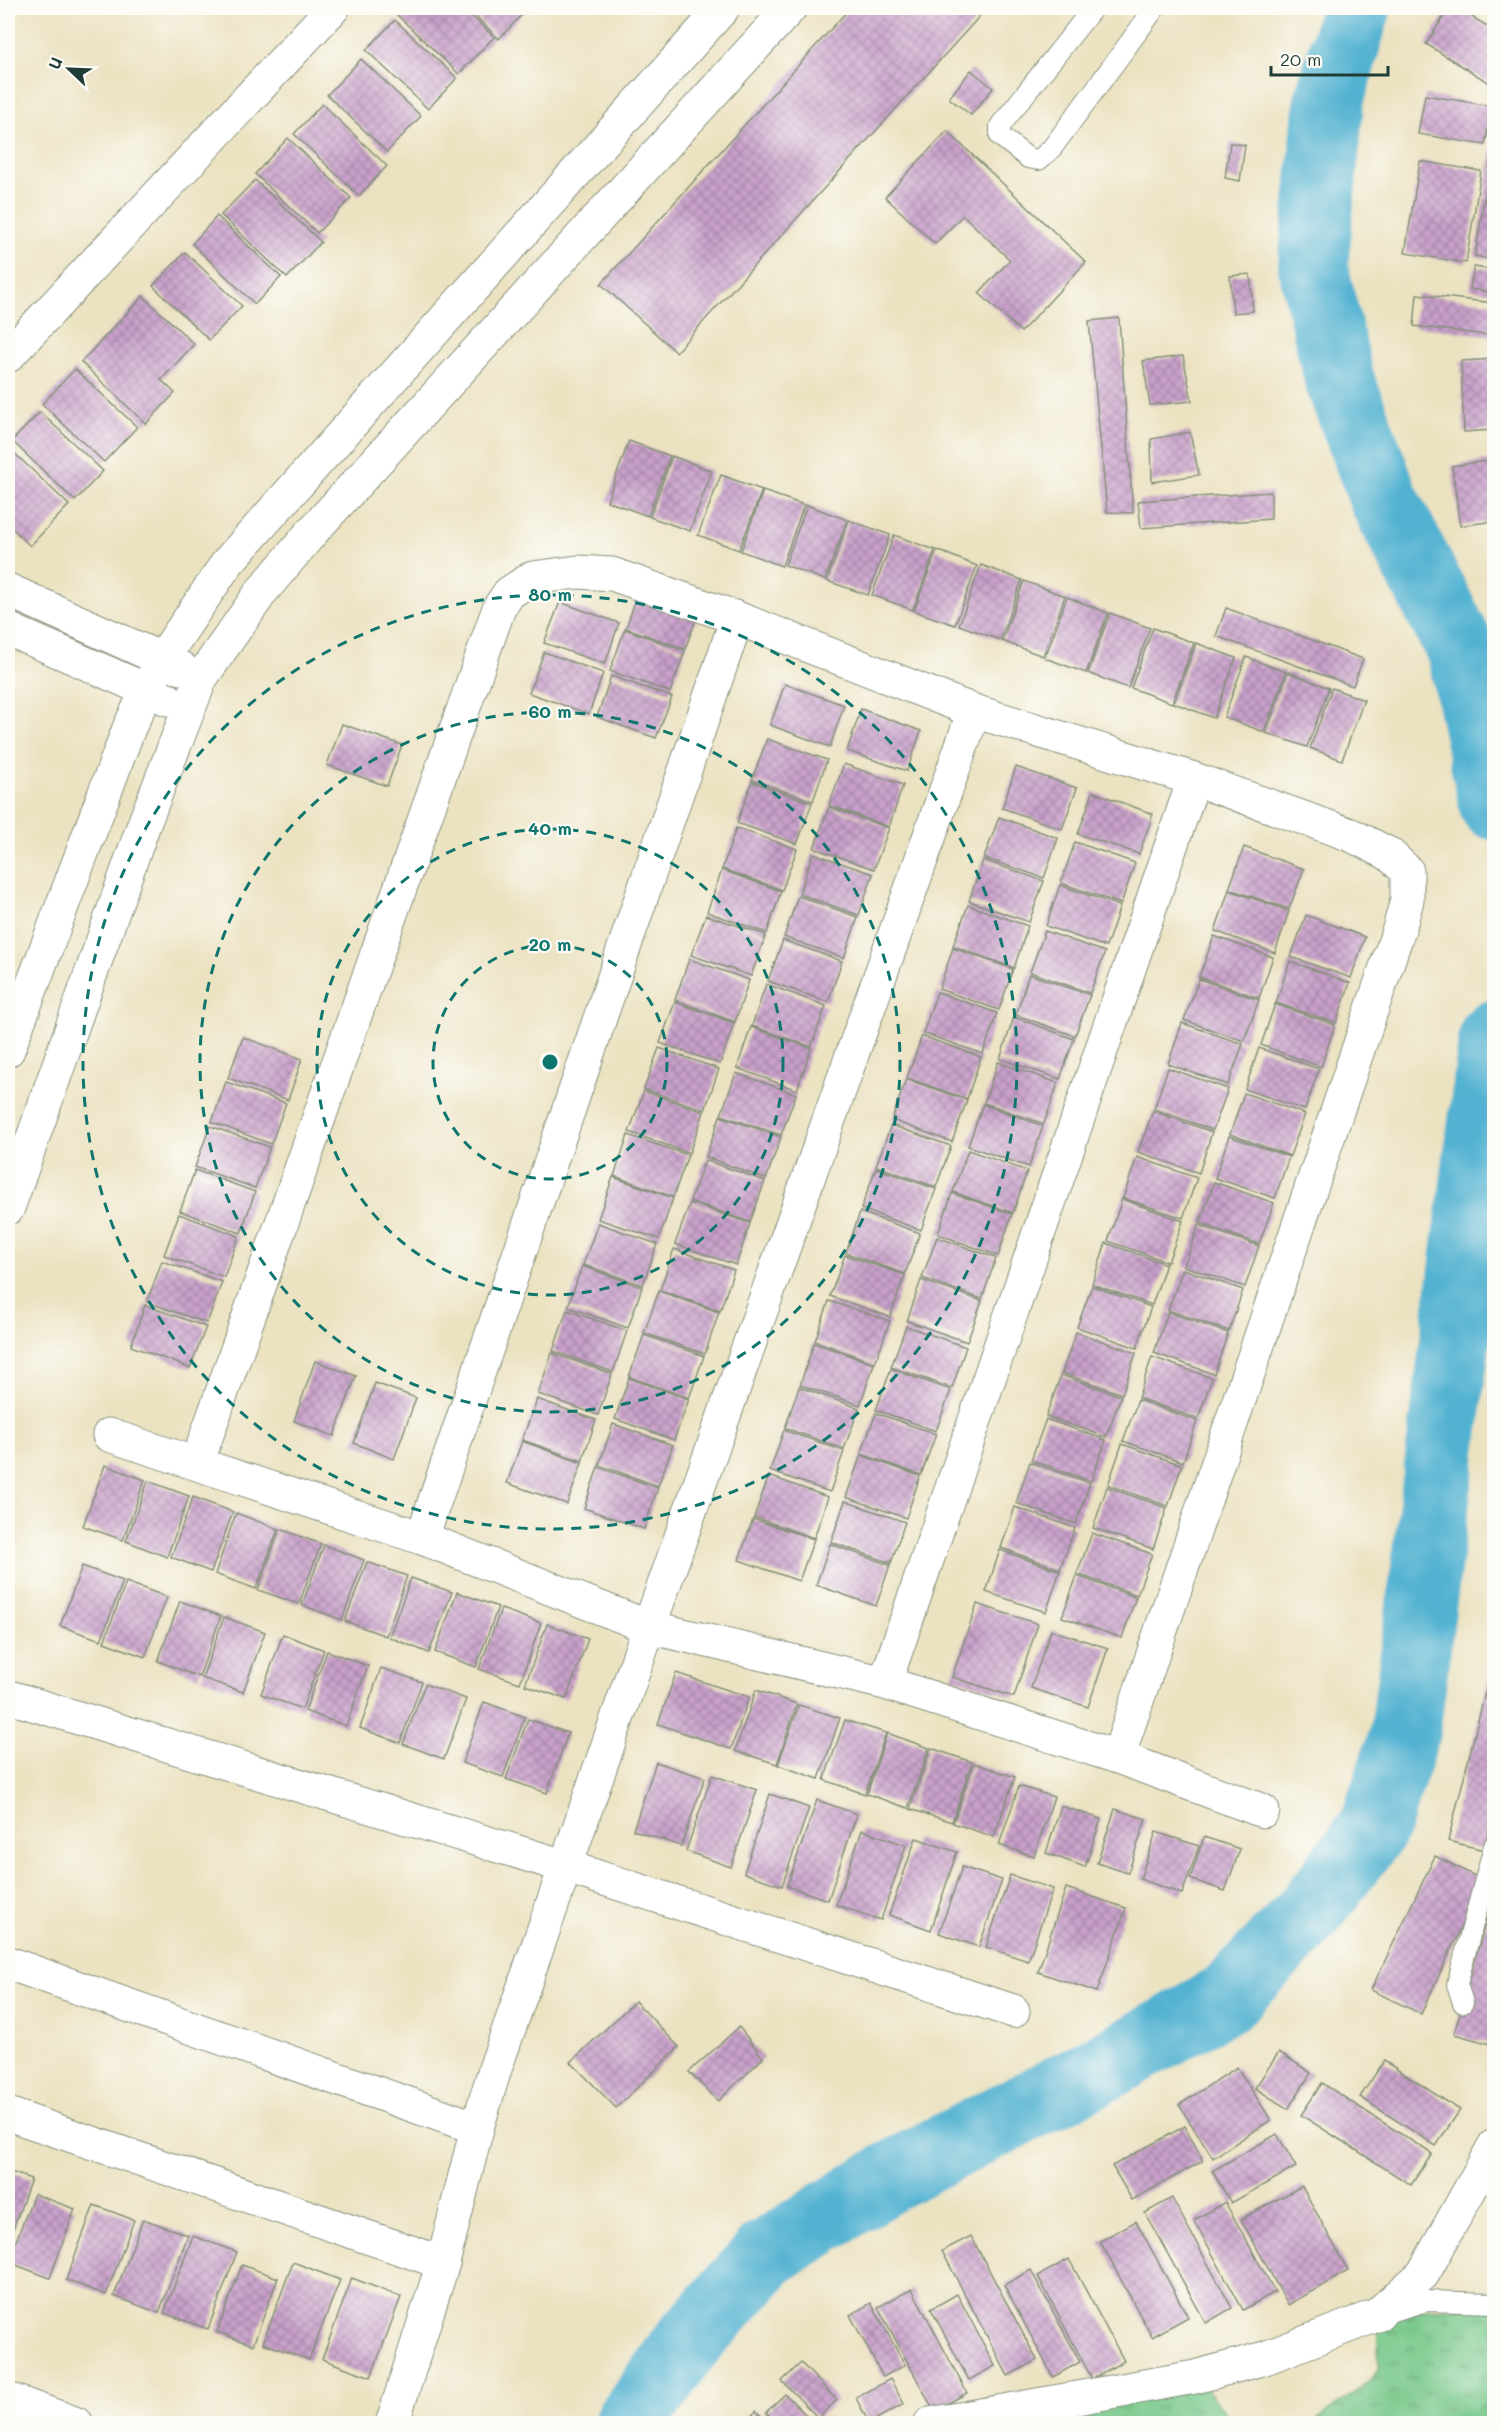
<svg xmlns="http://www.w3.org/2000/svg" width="1502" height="2431" font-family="Mali,sans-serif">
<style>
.grass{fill:url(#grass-tufts);stroke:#4a825e;stroke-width:1.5}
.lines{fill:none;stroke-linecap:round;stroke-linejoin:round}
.river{stroke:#53b2d1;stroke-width:70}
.building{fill:url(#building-cross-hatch)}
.lane-casing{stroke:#85907a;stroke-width:22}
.street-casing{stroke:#85907a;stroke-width:35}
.lane{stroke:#fff;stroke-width:20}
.street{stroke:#fff;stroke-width:33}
.ring{fill:none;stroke:#0f766e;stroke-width:3;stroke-dasharray:10 8}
.centre{fill:#0f766e;stroke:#fdfcf7;stroke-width:3}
.ring-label{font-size:18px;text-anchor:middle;font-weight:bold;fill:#0f766e;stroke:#fdfcf7;stroke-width:4.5;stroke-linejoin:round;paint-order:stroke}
</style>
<defs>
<pattern id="grass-tufts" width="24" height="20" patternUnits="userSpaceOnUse" patternTransform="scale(1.5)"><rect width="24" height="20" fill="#76c789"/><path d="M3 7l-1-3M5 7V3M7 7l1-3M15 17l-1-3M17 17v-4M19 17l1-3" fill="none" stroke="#60a371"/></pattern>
<pattern id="building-cross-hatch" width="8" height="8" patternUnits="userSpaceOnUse" patternTransform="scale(1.5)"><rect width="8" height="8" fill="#c9a1cb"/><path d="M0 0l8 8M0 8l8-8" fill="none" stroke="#a384a6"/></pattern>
</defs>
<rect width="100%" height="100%" fill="#fdfcf7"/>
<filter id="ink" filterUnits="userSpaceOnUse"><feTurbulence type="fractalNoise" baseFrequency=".0167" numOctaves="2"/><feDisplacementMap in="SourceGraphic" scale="12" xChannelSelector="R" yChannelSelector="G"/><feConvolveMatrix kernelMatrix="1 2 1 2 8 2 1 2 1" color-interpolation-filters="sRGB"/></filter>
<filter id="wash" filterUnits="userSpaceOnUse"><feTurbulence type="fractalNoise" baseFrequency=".008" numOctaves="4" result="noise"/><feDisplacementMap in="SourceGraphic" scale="24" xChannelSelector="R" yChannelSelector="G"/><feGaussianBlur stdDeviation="1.35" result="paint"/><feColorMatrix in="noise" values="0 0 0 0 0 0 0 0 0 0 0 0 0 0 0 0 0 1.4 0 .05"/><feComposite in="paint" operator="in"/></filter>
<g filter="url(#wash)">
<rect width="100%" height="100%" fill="#ebe2c1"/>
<g class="grass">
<polygon points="1494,2304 1494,2423 1312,2424 1373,2378 1379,2367 1377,2315"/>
<polygon points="1195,2377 1235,2423 983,2424"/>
</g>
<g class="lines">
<g class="river">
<polyline points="1356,8 1329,101 1313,266 1339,379 1384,499 1462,652 1494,805"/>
<polyline points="629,2424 687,2343 768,2253 895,2174 1095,2072 1227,1998 1306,1916 1374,1827 1405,1733 1494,1035"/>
</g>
</g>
<g id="blocks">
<g class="building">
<polygon points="404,8 463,8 494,37 459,74 397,15"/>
<polygon points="467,8 528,8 499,39"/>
<polygon points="850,8 987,8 676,352 601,284"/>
<polygon points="1449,8 1457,8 1494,30 1494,86 1426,44"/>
<polygon points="395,20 457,78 428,109 366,50"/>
<polygon points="361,59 421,116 387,152 327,95"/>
<polygon points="971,70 993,88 971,115 949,98"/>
<polygon points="1425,95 1492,106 1485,145 1418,134"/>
<polygon points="322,104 387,166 359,196 294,134"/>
<polygon points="947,131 1086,262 1021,332 979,293 1010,260 963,215 935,244 885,197"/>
<polygon points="288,138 351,198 317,233 255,174"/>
<polygon points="1230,143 1245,145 1240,181 1225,178"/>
<polygon points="1493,145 1494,145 1494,260 1475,256"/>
<polygon points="1420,161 1481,171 1466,263 1405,253"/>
<polygon points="255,180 321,242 287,278 221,215"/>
<polygon points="217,216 281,277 255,304 192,244"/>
<polygon points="185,252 242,306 209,340 153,286"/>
<polygon points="1474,267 1494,270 1494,293 1470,289"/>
<polygon points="1250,274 1253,311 1233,313 1230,276"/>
<polygon points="1417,294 1494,303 1494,336 1414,326"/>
<polygon points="143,296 194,344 161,380 175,393 146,424 81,362"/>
<polygon points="1119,318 1133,513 1107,512 1089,321"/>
<polygon points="1183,356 1192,401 1150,405 1143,361"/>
<polygon points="1494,359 1494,430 1464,432 1461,361"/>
<polygon points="75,369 137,427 104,462 42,404"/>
<polygon points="40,412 103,471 75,501 12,441"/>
<polygon points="1190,432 1199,475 1152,482 1151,439"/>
<polygon points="629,441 670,456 648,516 607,501"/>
<polygon points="8,447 69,505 30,546 8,524"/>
<polygon points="672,456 712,471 690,531 650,517"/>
<polygon points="1494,460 1494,521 1460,526 1452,466"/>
<polygon points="721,475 762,490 739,550 698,535"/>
<polygon points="763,491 804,505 782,566 741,551"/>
<polygon points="1271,492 1271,519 1141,528 1138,501"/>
<polygon points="807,505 847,520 825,580 785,565"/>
<polygon points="849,520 890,535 868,595 827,581"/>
<polygon points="894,535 935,550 913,610 872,595"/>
<polygon points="937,550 977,566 955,625 914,611"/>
<polygon points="981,565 1022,580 1000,640 959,625"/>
<polygon points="1024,581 1065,596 1043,656 1002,641"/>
<polygon points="640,587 700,608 685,649 626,628"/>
<polygon points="1067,597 1108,613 1086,673 1045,658"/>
<polygon points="560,602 619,623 605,664 544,643"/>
<polygon points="1226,608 1363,659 1353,686 1216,636"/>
<polygon points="1110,613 1150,628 1128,688 1088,673"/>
<polygon points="1153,628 1194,643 1172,703 1131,688"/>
<polygon points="625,629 685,651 670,692 610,671"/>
<polygon points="1196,643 1236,658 1214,718 1174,703"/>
<polygon points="544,652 603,673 589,714 529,693"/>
<polygon points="1246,657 1286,672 1264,732 1224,717"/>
<polygon points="1288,672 1329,688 1307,747 1266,733"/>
<polygon points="611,676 672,697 656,738 597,717"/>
<polygon points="785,684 844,705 830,747 770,725"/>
<polygon points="1332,688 1364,700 1342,760 1310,748"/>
<polygon points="861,709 921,731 907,771 847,751"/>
<polygon points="342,724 402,745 387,786 327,765"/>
<polygon points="767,739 827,760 813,801 752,780"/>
<polygon points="844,764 903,785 889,827 829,805"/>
<polygon points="1016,767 1077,788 1062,829 1002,808"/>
<polygon points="752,782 812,803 797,844 737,823"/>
<polygon points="1093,792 1153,814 1139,854 1078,834"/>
<polygon points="829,807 889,828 874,869 814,848"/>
<polygon points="999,817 1058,838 1044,878 984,858"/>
<polygon points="736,828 797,849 782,890 722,869"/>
<polygon points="1075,842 1135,863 1121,904 1061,883"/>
<polygon points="1244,847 1304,869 1289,909 1229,889"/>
<polygon points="813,853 873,874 859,915 799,894"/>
<polygon points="983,860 1044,881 1029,922 969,901"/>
<polygon points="722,870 781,891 767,933 707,912"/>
<polygon points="1060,885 1120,906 1106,947 1046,926"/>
<polygon points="1229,890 1289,911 1275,953 1215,931"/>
<polygon points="798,896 858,917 844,958 784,937"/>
<polygon points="968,905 1028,926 1014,968 953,946"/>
<polygon points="706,915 766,935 751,976 691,955"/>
<polygon points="1306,915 1365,937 1351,978 1291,957"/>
<polygon points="1045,931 1105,952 1090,993 1030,972"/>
<polygon points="1214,936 1273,957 1259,998 1199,977"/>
<polygon points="783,940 842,961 828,1002 768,981"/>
<polygon points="953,948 1013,969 999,1010 939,989"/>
<polygon points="689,959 749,980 735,1022 675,1000"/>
<polygon points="1290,961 1350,983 1336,1023 1276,1003"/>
<polygon points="1029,974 1090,995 1075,1036 1016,1015"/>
<polygon points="1199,979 1259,1000 1244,1041 1184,1020"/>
<polygon points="766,984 826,1006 811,1047 752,1026"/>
<polygon points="937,992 997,1013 983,1054 923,1033"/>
<polygon points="675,1002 734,1023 720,1064 660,1043"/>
<polygon points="1275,1004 1335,1025 1321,1067 1261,1045"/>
<polygon points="1014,1017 1074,1039 1060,1079 1000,1059"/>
<polygon points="1182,1023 1243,1044 1228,1085 1168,1064"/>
<polygon points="751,1027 811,1048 797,1090 737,1068"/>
<polygon points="922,1036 981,1057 967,1099 907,1078"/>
<polygon points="243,1037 302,1059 288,1100 228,1078"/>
<polygon points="659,1048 719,1069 705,1110 644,1089"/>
<polygon points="1259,1048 1319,1069 1305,1110 1245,1089"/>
<polygon points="998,1062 1058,1083 1044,1124 984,1103"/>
<polygon points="1168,1068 1228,1089 1213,1130 1154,1109"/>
<polygon points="736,1073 796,1094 781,1135 721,1115"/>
<polygon points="906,1079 967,1100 952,1142 892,1120"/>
<polygon points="226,1082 286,1103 271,1144 212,1122"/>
<polygon points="644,1091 704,1112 689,1153 629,1132"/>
<polygon points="1244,1093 1305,1114 1290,1156 1230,1134"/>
<polygon points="983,1104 1043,1126 1029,1167 968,1146"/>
<polygon points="1153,1111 1212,1132 1199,1173 1138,1152"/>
<polygon points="720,1116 781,1137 766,1179 706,1157"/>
<polygon points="891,1125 951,1146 936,1187 876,1166"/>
<polygon points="210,1126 270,1147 255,1188 195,1167"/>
<polygon points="628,1135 688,1155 673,1197 614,1176"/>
<polygon points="1229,1136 1289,1157 1275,1198 1215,1178"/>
<polygon points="968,1150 1027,1171 1013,1213 953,1192"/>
<polygon points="1137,1157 1197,1178 1183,1218 1123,1198"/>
<polygon points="705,1160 765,1181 750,1222 690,1201"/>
<polygon points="876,1168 936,1189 921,1230 861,1209"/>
<polygon points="195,1170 255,1192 241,1233 180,1211"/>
<polygon points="613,1177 673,1198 659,1239 598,1219"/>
<polygon points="1214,1182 1274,1203 1259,1244 1200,1223"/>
<polygon points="952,1193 1012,1214 998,1256 938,1234"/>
<polygon points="1122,1199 1183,1221 1168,1262 1108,1241"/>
<polygon points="690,1203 750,1223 736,1265 675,1244"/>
<polygon points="860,1212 920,1233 905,1274 846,1253"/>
<polygon points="179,1214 239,1236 224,1277 164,1255"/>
<polygon points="598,1223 657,1244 643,1285 583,1265"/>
<polygon points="1199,1225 1259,1246 1245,1287 1184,1266"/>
<polygon points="937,1237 996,1258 982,1299 922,1278"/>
<polygon points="1106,1243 1166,1264 1152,1305 1092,1284"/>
<polygon points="674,1249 734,1270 720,1311 660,1290"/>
<polygon points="845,1255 905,1275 890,1317 830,1296"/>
<polygon points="162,1261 222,1282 207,1323 147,1302"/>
<polygon points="582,1266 642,1287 628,1328 568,1307"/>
<polygon points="1183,1269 1243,1290 1229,1331 1168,1310"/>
<polygon points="921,1280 982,1301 967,1342 907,1321"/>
<polygon points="1092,1286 1151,1307 1137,1348 1077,1327"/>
<polygon points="659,1291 719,1312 705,1354 644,1333"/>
<polygon points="829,1301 890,1321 875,1363 815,1341"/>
<polygon points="145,1305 206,1327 190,1368 131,1346"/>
<polygon points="567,1310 627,1331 613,1372 553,1351"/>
<polygon points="1168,1312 1228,1333 1214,1374 1154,1353"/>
<polygon points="906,1326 966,1347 952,1388 891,1367"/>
<polygon points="1076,1332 1136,1353 1122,1394 1062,1373"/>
<polygon points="644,1335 704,1356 689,1398 629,1377"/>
<polygon points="814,1343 874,1364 860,1405 800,1385"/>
<polygon points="552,1353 612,1374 598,1415 538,1394"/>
<polygon points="1152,1357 1212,1378 1198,1419 1138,1398"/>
<polygon points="315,1361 356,1376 334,1436 294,1421"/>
<polygon points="891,1369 951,1390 936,1431 876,1410"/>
<polygon points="1061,1375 1121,1396 1106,1437 1046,1416"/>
<polygon points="629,1378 689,1399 674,1440 615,1419"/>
<polygon points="375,1383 416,1398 394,1459 354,1443"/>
<polygon points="799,1387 859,1408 844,1449 785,1428"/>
<polygon points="537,1399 596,1420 582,1461 522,1440"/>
<polygon points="1138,1400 1197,1421 1183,1462 1123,1441"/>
<polygon points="876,1413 936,1434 921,1475 861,1454"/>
<polygon points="1046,1419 1106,1440 1091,1481 1031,1460"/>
<polygon points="613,1424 673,1445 658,1486 599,1465"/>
<polygon points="784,1430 844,1451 830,1492 770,1471"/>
<polygon points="522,1441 582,1463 567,1504 507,1483"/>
<polygon points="1122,1444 1182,1465 1168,1506 1108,1485"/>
<polygon points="861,1455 920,1476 906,1518 846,1497"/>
<polygon points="1030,1462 1090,1483 1076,1524 1016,1503"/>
<polygon points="105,1465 145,1480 123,1540 83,1526"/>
<polygon points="598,1467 658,1488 644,1529 584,1508"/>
<polygon points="769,1476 828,1497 814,1538 754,1517"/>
<polygon points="148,1481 189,1496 167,1557 126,1541"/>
<polygon points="1107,1487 1167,1508 1153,1549 1093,1528"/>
<polygon points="193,1497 233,1512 211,1572 171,1557"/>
<polygon points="845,1501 905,1522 891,1563 831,1542"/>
<polygon points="1015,1507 1075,1528 1060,1569 1001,1548"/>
<polygon points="236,1513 278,1529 256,1589 215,1574"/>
<polygon points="753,1519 814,1539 799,1581 739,1560"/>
<polygon points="280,1529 321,1544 299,1604 258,1590"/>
<polygon points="1092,1533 1152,1554 1137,1595 1077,1574"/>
<polygon points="830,1544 890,1565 876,1606 816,1585"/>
<polygon points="324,1545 364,1560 342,1620 302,1605"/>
<polygon points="1000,1550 1060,1571 1046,1612 986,1592"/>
<polygon points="367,1562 407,1576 386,1636 345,1621"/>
<polygon points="82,1566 123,1581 101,1640 60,1626"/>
<polygon points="1077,1576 1136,1597 1122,1638 1062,1617"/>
<polygon points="411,1578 452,1592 429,1653 389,1637"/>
<polygon points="126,1582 167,1597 145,1657 104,1642"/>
<polygon points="457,1592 498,1607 476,1667 435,1652"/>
<polygon points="180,1601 221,1616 199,1677 158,1661"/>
<polygon points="977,1604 1038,1624 1014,1697 952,1677"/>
<polygon points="501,1609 541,1623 520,1683 479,1669"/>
<polygon points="224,1617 265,1632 243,1692 202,1678"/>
<polygon points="547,1624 588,1639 566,1699 525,1685"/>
<polygon points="1051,1630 1108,1648 1088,1707 1031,1688"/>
<polygon points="283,1634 324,1650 302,1709 261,1694"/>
<polygon points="327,1651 368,1666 346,1726 305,1711"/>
<polygon points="1494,1657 1494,1807 1484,1850 1448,1841"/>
<polygon points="381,1668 422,1682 400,1743 360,1728"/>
<polygon points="676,1673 749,1697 731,1749 658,1724"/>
<polygon points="425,1684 466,1699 444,1759 403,1744"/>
<polygon points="756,1690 797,1704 777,1764 735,1751"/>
<polygon points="484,1702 525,1717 503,1777 462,1763"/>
<polygon points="799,1705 840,1718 819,1779 778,1765"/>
<polygon points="528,1719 568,1733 547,1793 506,1779"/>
<polygon points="845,1720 886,1733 865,1794 824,1780"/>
<polygon points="887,1733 929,1748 908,1808 867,1794"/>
<polygon points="931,1748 972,1762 952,1822 910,1809"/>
<polygon points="656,1762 705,1778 681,1846 633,1830"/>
<polygon points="974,1763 1015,1777 994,1837 953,1823"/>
<polygon points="712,1775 757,1790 731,1867 686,1851"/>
<polygon points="1019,1786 1054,1797 1034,1856 999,1845"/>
<polygon points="770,1794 809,1808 782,1886 744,1873"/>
<polygon points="817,1800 857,1814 828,1900 787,1886"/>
<polygon points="1061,1806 1101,1819 1085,1867 1046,1853"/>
<polygon points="1115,1809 1146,1819 1128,1873 1097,1863"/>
<polygon points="862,1830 906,1845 881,1920 836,1905"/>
<polygon points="1156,1832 1199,1846 1182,1894 1140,1879"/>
<polygon points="1204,1837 1240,1849 1225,1891 1190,1879"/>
<polygon points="916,1838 957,1852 931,1930 889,1915"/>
<polygon points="1435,1856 1483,1880 1421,2014 1371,1990"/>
<polygon points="962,1867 1002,1880 979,1947 939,1933"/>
<polygon points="1010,1875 1053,1889 1028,1961 986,1947"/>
<polygon points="1066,1888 1126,1908 1097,1992 1038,1972"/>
<polygon points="1494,1891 1494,2045 1454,2034"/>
<polygon points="635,2001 679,2047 616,2108 571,2062"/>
<polygon points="739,2027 763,2058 718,2101 689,2072"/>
<polygon points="1279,2052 1311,2073 1288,2109 1255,2088"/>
<polygon points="1384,2061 1460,2110 1436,2146 1360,2097"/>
<polygon points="1237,2067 1271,2120 1213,2158 1179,2105"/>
<polygon points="1322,2083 1432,2154 1411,2185 1301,2115"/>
<polygon points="1185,2126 1203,2161 1132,2200 1112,2166"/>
<polygon points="1277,2134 1296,2167 1231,2203 1212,2171"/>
<polygon points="8,2171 31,2179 8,2243"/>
<polygon points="1302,2186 1348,2271 1288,2305 1241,2219"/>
<polygon points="34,2194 75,2209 50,2278 8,2262"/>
<polygon points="1172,2198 1232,2308 1206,2323 1145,2213"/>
<polygon points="1225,2202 1275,2292 1243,2310 1194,2220"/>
<polygon points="94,2205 134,2220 106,2295 66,2280"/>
<polygon points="143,2219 188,2235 159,2313 114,2296"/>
<polygon points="1136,2221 1188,2317 1152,2337 1100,2241"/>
<polygon points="193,2236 237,2252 208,2329 164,2313"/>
<polygon points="971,2236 1037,2360 1008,2376 942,2251"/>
<polygon points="1069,2259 1124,2361 1092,2379 1038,2276"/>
<polygon points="293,2262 340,2280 309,2360 263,2343"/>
<polygon points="242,2265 278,2278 253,2345 217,2332"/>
<polygon points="1031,2270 1080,2362 1053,2377 1004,2285"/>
<polygon points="352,2278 401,2297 371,2377 322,2359"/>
<polygon points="912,2289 967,2393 934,2411 878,2307"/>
<polygon points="957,2294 995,2366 969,2380 931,2309"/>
<polygon points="871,2303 905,2365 883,2377 850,2315"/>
<polygon points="801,2363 837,2400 818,2418 782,2381"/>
<polygon points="890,2379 904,2404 869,2423 856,2398"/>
<polygon points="785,2394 815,2424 777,2424 766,2412"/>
<polygon points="756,2411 769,2424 744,2424"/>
</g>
</g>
</g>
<g filter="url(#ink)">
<use href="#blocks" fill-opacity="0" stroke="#85907a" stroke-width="1.5"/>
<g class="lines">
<defs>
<g id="lane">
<polyline points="1093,8 1000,126 1000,136 1028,158 1039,160 1052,148 1155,8"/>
<polyline points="1463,2003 1457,1984 1494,1846"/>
<polyline points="1389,2312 1427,2301 1494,2303"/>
</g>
<g id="street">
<polyline points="8,356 333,8"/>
<polyline points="8,590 181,668"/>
<polyline points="8,629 167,699"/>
<polyline points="8,1050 129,728 162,659 227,563 723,8"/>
<polyline points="8,1208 144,824 201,678 262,591 312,532 790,8"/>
<polyline points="109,1435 422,1538 649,1627 885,1683 1118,1757 1263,1811"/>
<polyline points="197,1463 499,608 509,593 532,578 578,572 612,574 737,618 974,711 1194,779 1351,835 1389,854 1407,871 1407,900 1399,929 1118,1757"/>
<polyline points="422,1538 737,618"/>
<polyline points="885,1683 1194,779"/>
<polyline points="13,1698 567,1867 1013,2011"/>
<polyline points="8,1963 477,2128"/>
<polyline points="8,2114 443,2263"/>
<polyline points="8,2399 77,2424"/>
<polyline points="392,2424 443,2263 477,2128 495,2069 649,1627 974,711"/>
<polyline points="930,2424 1195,2377 1265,2358 1377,2315 1423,2274 1494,2146"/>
</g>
</defs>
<use href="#lane" class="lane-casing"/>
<use href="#street" class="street-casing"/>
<use href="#lane" class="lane"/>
<use href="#street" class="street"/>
</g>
</g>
<g class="ring">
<circle cx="550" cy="1062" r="117"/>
<circle cx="550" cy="1062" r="233"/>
<circle cx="550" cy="1062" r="350"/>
<circle cx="550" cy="1062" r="467"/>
</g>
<circle cx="550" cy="1062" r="9" class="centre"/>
<g class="ring-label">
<text x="550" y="601">80 m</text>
<text x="550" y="718">60 m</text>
<text x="550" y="835">40 m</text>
<text x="550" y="951">20 m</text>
</g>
<rect width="1502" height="2431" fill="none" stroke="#fdfcf7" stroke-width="30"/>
<g transform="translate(69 69) rotate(293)" stroke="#fdfcf7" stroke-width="4.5" paint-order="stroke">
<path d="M0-4.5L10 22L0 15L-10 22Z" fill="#1f3d34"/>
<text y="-9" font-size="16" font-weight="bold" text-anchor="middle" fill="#1f3d34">U</text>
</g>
<path d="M1271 66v9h117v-9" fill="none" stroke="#1f3d34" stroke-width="3"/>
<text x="1280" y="66" font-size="18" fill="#1f3d34" stroke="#fdfcf7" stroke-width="4.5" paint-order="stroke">20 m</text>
</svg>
